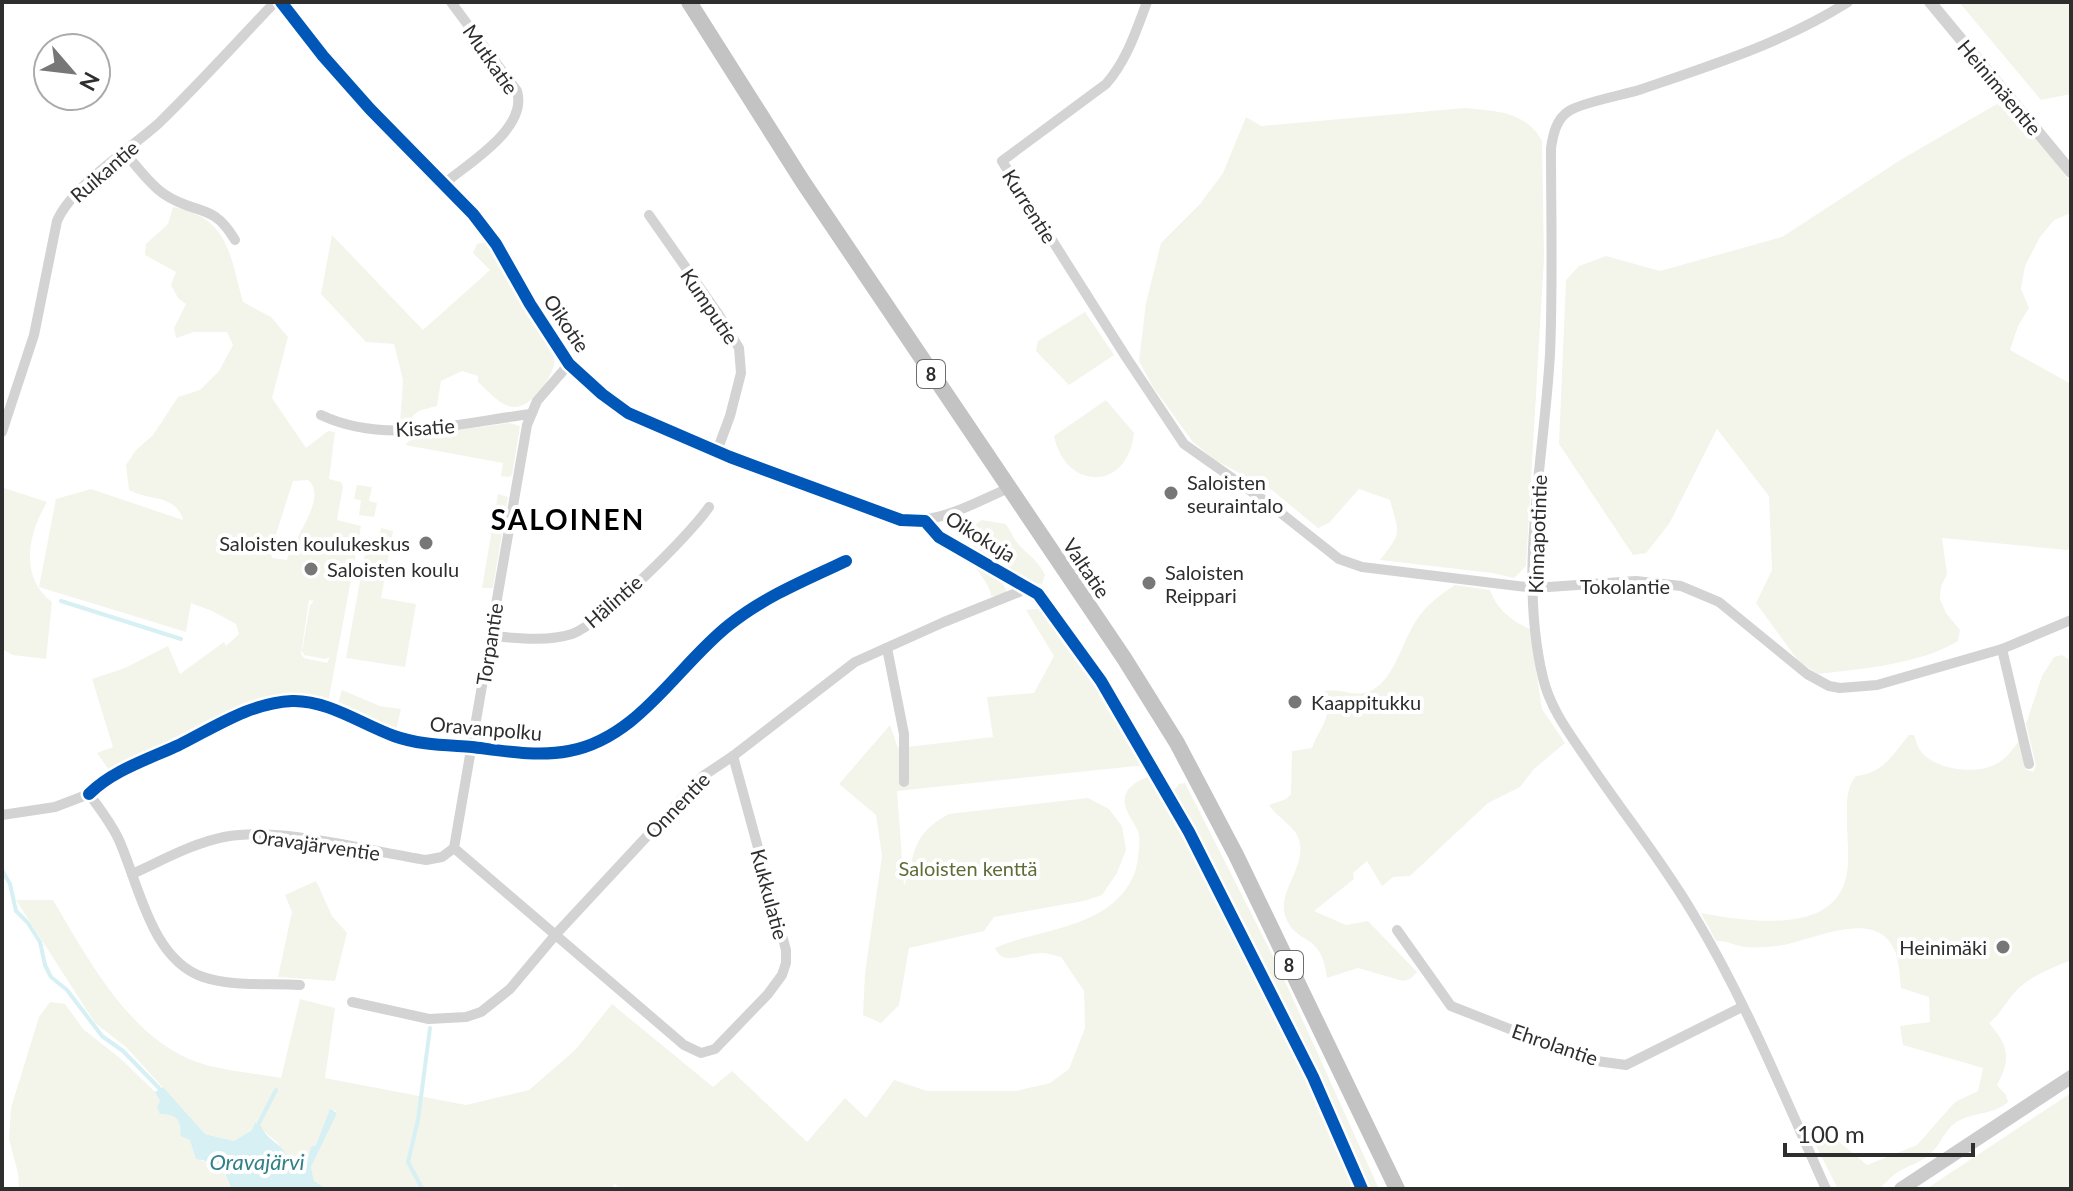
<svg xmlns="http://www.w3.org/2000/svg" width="2073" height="1191" font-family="Lato,sans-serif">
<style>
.green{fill:#f3f5eb;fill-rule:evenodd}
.water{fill:#d6f0f3}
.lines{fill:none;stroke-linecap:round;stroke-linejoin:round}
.stream{stroke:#d6f0f3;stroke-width:4}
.minor{stroke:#d3d3d3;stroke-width:10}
.tertiary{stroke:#d3d3d3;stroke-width:12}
.secondary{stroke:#ccc;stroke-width:14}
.trunk{stroke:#c3c3c3;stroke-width:16}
.cycleway-casing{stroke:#fff;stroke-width:17}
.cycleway{stroke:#0057b8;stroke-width:12}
.poi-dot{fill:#777;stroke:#fff;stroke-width:3}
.labels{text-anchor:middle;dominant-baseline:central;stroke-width:8;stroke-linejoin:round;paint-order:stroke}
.shield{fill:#fff;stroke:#6d6d6d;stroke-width:2}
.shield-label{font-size:18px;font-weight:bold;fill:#2e2e2e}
.street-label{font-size:20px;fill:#2e2e2e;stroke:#fff}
.poi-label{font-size:20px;fill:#2e2e2e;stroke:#fff;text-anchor:start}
.park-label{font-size:20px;fill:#5f6c38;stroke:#fff}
.water-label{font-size:22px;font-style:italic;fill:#328088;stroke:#fff}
.district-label{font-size:28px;font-weight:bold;letter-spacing:2px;fill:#000;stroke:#fff}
</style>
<rect width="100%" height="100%" fill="#fff"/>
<g class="green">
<polygon points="1959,2 2071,2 2071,94 2041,100"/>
<path d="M1997 104 2027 124 2071 183V213L2054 220 2040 237 2025 266 2021 289 2029 308 2018 326 2010 350 2071 384V547L2067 550 1942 538 1947 574 1941 587 1940 599 1946 613 1960 630 1958 641C1921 664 1861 669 1818 674L1799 662 1756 603 1772 570 1769 496 1717 429 1669 524 1646 553 1633 555 1559 444 1566 280 1579 266 1606 256 1660 271 1782 237 1902 159Z"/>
<path d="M1465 108C1495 111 1526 111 1542 141L1544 258 1526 566 1514 578 1492 573 1380 560C1403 531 1399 534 1390 500L1359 489 1329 523 1318 528 1273 491 1215 460 1193 442 1153 387 1139 361 1146 303 1161 243 1200 204 1223 173 1246 117 1261 126Z"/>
<path d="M173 207C229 217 230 256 243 302L271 317 288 337 272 398 306 448 328 431 335 432 329 479 341 482 343 486 337 520 361 526 328 703C311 702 297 695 279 697 224 704 162 748 109 770L97 753 113 747 92 679 125 668 168 646 180 674 224 642 226 646 239 634 236 624 212 611 191 603 186 632 39 587 56 499 91 489 183 520C176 494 149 501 129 490L126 465 136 450 153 435 178 397 200 390 219 371 233 345 227 332H194L176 338 174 328 186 304 178 298 171 285 176 272 145 255 146 244 168 224ZM308 480C329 497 292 540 287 560L272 558 271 550 293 481ZM309 600 314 601 310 605 302 651 304 655 325 659 330 657 327 663 304 658 301 654Z"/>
<path d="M332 235 423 330 490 270 473 253 477 244 486 242 552 350C554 356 556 362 553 368 548 384 527 413 508 406 497 402 487 390 478 382V376L462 371 441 381 437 406C423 410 415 409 409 423L400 424 403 380 394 344 366 342 321 294Z"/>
<polygon points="1085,312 1114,355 1069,385 1036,351 1038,341"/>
<path d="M1106 400 1134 433C1128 491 1066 492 1054 436Z"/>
<polygon points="509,423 520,426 512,475 509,477 501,476 503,463 405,445 414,436"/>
<polygon points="357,485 372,487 369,501 377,503 374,517 359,515 361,500 354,499"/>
<path d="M4 488 47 502C28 534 19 577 52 602L46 659 13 655 2 649V505Z"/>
<polygon points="498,494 508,497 493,588 482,588"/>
<path d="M982 520 1006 524C1011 532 1015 542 1022 548 1032 558 1039 562 1045 575L1042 584 1027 582 973 546 969 540 977 523Z"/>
<polygon points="381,528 393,531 381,598 416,604 405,667 346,658 368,537 379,539"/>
<path d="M974 563 1002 582 1007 592 1003 595 991 596C991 585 978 574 974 563Z"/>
<path d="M1455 585 1490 590C1497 609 1511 621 1530 629L1542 709 1565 743 1534 769 1520 787 1488 803 1410 876 1393 877 1382 886 1367 861 1353 873 1354 879 1314 911 1346 925 1368 921 1417 972 1410 979 1403 981 1358 968 1327 978C1322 931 1297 946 1286 918 1276 893 1304 870 1300 844 1298 827 1278 819 1269 805L1286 799 1291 794 1292 751 1312 748C1322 722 1333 720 1324 691 1340 688 1353 697 1368 692 1393 683 1401 645 1414 624 1424 607 1438 596 1455 585Z"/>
<path d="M1044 608 1103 688 1146 765 897 791 904 886C916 853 911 834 949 814L1088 798 1109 809 1122 826 1126 850 1117 873 1102 895 1084 901 994 917 984 931 909 948 899 1005 881 1023 863 1015 865 973 882 856 876 815 839 784 890 725 898 748 993 737 987 697 1034 693 1054 656 1026 610Z"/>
<path d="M2062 655 2071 661V960C2053 968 2034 974 2019 988 2007 999 2002 1013 1989 1023 2008 1045 2012 1058 1997 1085L2006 1095 2008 1102C1994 1115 1971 1112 1955 1123 1944 1131 1941 1144 1931 1153 1921 1163 1909 1165 1898 1172 1891 1176 1885 1184 1879 1189H1838L1812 1138 1830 1134 1867 1165 1917 1145 1955 1102 1978 1091 1983 1068 1903 1045 1900 1026 1930 1022 1929 997 1901 988C1900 976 1899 962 1895 951 1876 905 1811 942 1777 946 1767 947 1755 948 1746 947 1735 946 1727 940 1716 941L1701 913C1740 920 1818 934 1841 891 1852 871 1847 845 1847 823 1847 808 1845 788 1856 776 1884 773 1892 755 1909 735H1914C1916 741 1918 748 1922 753 1938 770 1976 775 1996 764 2006 759 2012 750 2019 741L2026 769 2033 772 2036 766 2026 724 2042 676 2054 657Z"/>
<polygon points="342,690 380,706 401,709 396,730 367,721 338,704"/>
<path d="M1153 775 1305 1072 1324 1111 1354 1189H620L615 1184 611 1189H327L314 1181 311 1167 337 1112 334 1110 316 1145 311 1148 310 1155 299 1167 288 1164 278 1143 255 1124 252 1130 234 1141 205 1134 126 1047 95 1023 16 900H53C87 957 130 1039 197 1062 223 1071 254 1073 281 1078L300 999 335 1008 325 1078 466 1105 529 1090 575 1050 612 1004 713 1087 732 1071 807 1142 845 1098 866 1118 894 1080 927 1091H1016L1050 1083 1069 1069 1085 1028 1084 991 1061 957C1055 956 1048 953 1042 953 1025 952 1003 968 995 948 1043 927 1113 929 1135 872 1138 863 1140 845 1139 835 1138 828 1131 820 1128 813 1117 791 1135 781 1153 775Z"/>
<polygon points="1185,783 1279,968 1379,1189 1365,1189 1315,1072 1172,793 1179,784"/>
<polygon points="316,881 332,916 347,933 335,981 278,977 292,912 285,895"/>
<path d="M50 1002 65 1004 84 1030 120 1058 155 1092 170 1114 177 1117 181 1124 180 1136 190 1140 202 1161C220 1161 226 1173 231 1189H19L18 1173 9 1139 11 1108 39 1017Z"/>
<polygon points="2071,1093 2071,1187 2062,1189 1926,1189"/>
</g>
<path class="water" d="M163 1087 205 1134 234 1141 252 1130 255 1123 261 1126C268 1143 285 1142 289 1164L298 1166 309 1155 311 1147 316 1145 330 1109 337 1113 311 1167 314 1181 327 1189H231C224 1165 219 1163 196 1159L190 1140 180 1136C182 1120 177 1114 160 1114L157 1107 160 1101 155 1092Z"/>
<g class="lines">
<g class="stream">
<polyline points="61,601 181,639"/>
<polyline points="2,870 10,884 16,911 28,923 40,942 45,965 51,977 67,990 102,1036 123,1051 159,1088"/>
<polyline points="258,1125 276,1090"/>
<polyline points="422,1188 408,1162 418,1120 430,1028"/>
</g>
<g class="minor">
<path d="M281 2 323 56 370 109 473 214 496 244 530 304 569 364 602 394 628 413 730 457 901 520C940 524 974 503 1009 488"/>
<path d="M1147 2C1136 31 1127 60 1106 84L1002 161 1126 357 1184 444 1272 506 1339 559 1362 567 1534 588 1636 581 1681 586 1719 602 1807 674 1829 686 1840 688 1877 685 2002 649 2071 620"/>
<path d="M125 153C137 166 149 184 164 194 196 216 212 201 235 240"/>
<path d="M445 183C470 162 528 128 517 91L451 2"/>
<polyline points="649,215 719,315 739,348 741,373 730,416 717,451"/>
<polyline points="569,364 537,401 527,425 454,848 684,1045 701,1053 715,1049 768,994 782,975 786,963 786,950 733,756"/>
<path d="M321 415C386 446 463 422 531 414"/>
<path d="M2 432 34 335 57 221C72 186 129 150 159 123 199 84 237 42 275 2"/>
<path d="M491 636C517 638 546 642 572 634 600 624 691 534 709 507"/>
<polyline points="887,648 904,734 904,782"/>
<polyline points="2002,649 2029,764"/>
<path d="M2 815 55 807 89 794C100 809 111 823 119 840 139 885 151 959 203 977 233 987 269 983 300 985"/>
<path d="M132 874C161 861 193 843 224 837 281 826 367 851 426 860L442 857 454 848"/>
<polyline points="1397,930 1451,1006 1589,1060 1626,1065 1742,1007"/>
<polyline points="352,1002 429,1019 466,1017 481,1012 510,989 557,933 703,776 733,756 855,662 944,622 1019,592 1019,588 1011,578 939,537 925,521"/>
<path d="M1826 1189C1784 1096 1745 999 1692 912 1660 858 1620 809 1586 758 1569 733 1550 708 1543 678 1518 573 1544 460 1550 354 1553 285 1551 217 1551 148 1553 135 1556 119 1569 111 1580 103 1623 95 1639 90 1712 65 1783 43 1848 2"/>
</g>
<polyline class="tertiary" points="1930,2 2071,172"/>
<polyline class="secondary" points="1901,1189 2071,1077"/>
<polyline class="trunk" points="689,2 803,182 1124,658 1177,743 1236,855 1397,1189"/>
<defs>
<g id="cycleway">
<polyline points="281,2 323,56 370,109 473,214 496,244 530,304 569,364 602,394 628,413 730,457 901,520 925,521 939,537 1038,594 1101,681 1189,832 1313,1077 1362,1189"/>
<path d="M89 794C113 770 149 759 179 745 215 727 250 703 292 701 328 700 361 724 394 736 419 745 446 745 472 747 504 751 538 757 569 751 639 738 677 666 729 625 764 597 805 580 846 561"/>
</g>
</defs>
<use href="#cycleway" class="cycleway-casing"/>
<use href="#cycleway" class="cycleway"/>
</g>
<g class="poi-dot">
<circle cx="1171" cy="493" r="8"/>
<circle cx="426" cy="543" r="8"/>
<circle cx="311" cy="569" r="8"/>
<circle cx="1149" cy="583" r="8"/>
<circle cx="1295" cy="702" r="8"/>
<circle cx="2003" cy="947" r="8"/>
</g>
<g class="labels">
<g class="shield">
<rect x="917" y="360" width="28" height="28" rx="6"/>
<rect x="1275" y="951" width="28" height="28" rx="6"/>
</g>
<g class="shield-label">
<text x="931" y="374">8</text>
<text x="1289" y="965">8</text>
</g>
<g class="street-label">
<text transform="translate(491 59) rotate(55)">Mutkatie</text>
<text transform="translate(2000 87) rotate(50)">Heinimäentie</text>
<text transform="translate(104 171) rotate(-41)">Ruikantie</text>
<text transform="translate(1030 206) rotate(58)">Kurrentie</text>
<text transform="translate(710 306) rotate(56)">Kumputie</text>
<text transform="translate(567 323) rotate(56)">Oikotie</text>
<text transform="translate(425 427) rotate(-4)">Kisatie</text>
<text transform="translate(1537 534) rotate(-88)">Kinnapotintie</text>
<text transform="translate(981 536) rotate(32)">Oikokuja</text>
<text transform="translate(1087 568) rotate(56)">Valtatie</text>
<text x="1625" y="586">Tokolantie</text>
<text transform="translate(613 601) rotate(-41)">Hälintie</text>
<text transform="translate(489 644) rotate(-81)">Torpantie</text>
<text transform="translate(486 728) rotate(5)">Oravanpolku</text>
<text transform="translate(677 805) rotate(-46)">Onnentie</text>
<text transform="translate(316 844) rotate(8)">Oravajärventie</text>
<text transform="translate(770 894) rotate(75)">Kukkulatie</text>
<text transform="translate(1555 1044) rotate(19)">Ehrolantie</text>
</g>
<g class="poi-label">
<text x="1187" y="482">Saloisten<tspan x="1187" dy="23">seuraintalo</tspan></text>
<text x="410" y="543" text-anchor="end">Saloisten koulukeskus</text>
<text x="327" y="569">Saloisten koulu</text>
<text x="1165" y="572">Saloisten<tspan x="1165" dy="23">Reippari</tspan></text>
<text x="1311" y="702">Kaappitukku</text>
<text x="1987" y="947" text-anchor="end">Heinimäki</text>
</g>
<g class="park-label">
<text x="968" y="868">Saloisten kenttä</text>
</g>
<g class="water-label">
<text x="257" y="1161">Oravajärvi</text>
</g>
<g class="district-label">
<text x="568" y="519">SALOINEN</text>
</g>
</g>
<rect width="2073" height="1191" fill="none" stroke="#2e2e2e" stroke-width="8"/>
<g transform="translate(72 72) rotate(118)"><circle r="38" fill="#ffffff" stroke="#ababab" stroke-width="2"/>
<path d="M0-6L14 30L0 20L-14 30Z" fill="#777777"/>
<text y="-12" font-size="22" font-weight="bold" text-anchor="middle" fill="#2e2e2e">N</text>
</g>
<path d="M1785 1143v12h188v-12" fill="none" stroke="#2e2e2e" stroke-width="4"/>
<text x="1797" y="1143" font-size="24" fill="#2e2e2e" stroke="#ffffff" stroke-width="6" paint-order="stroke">100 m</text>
</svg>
